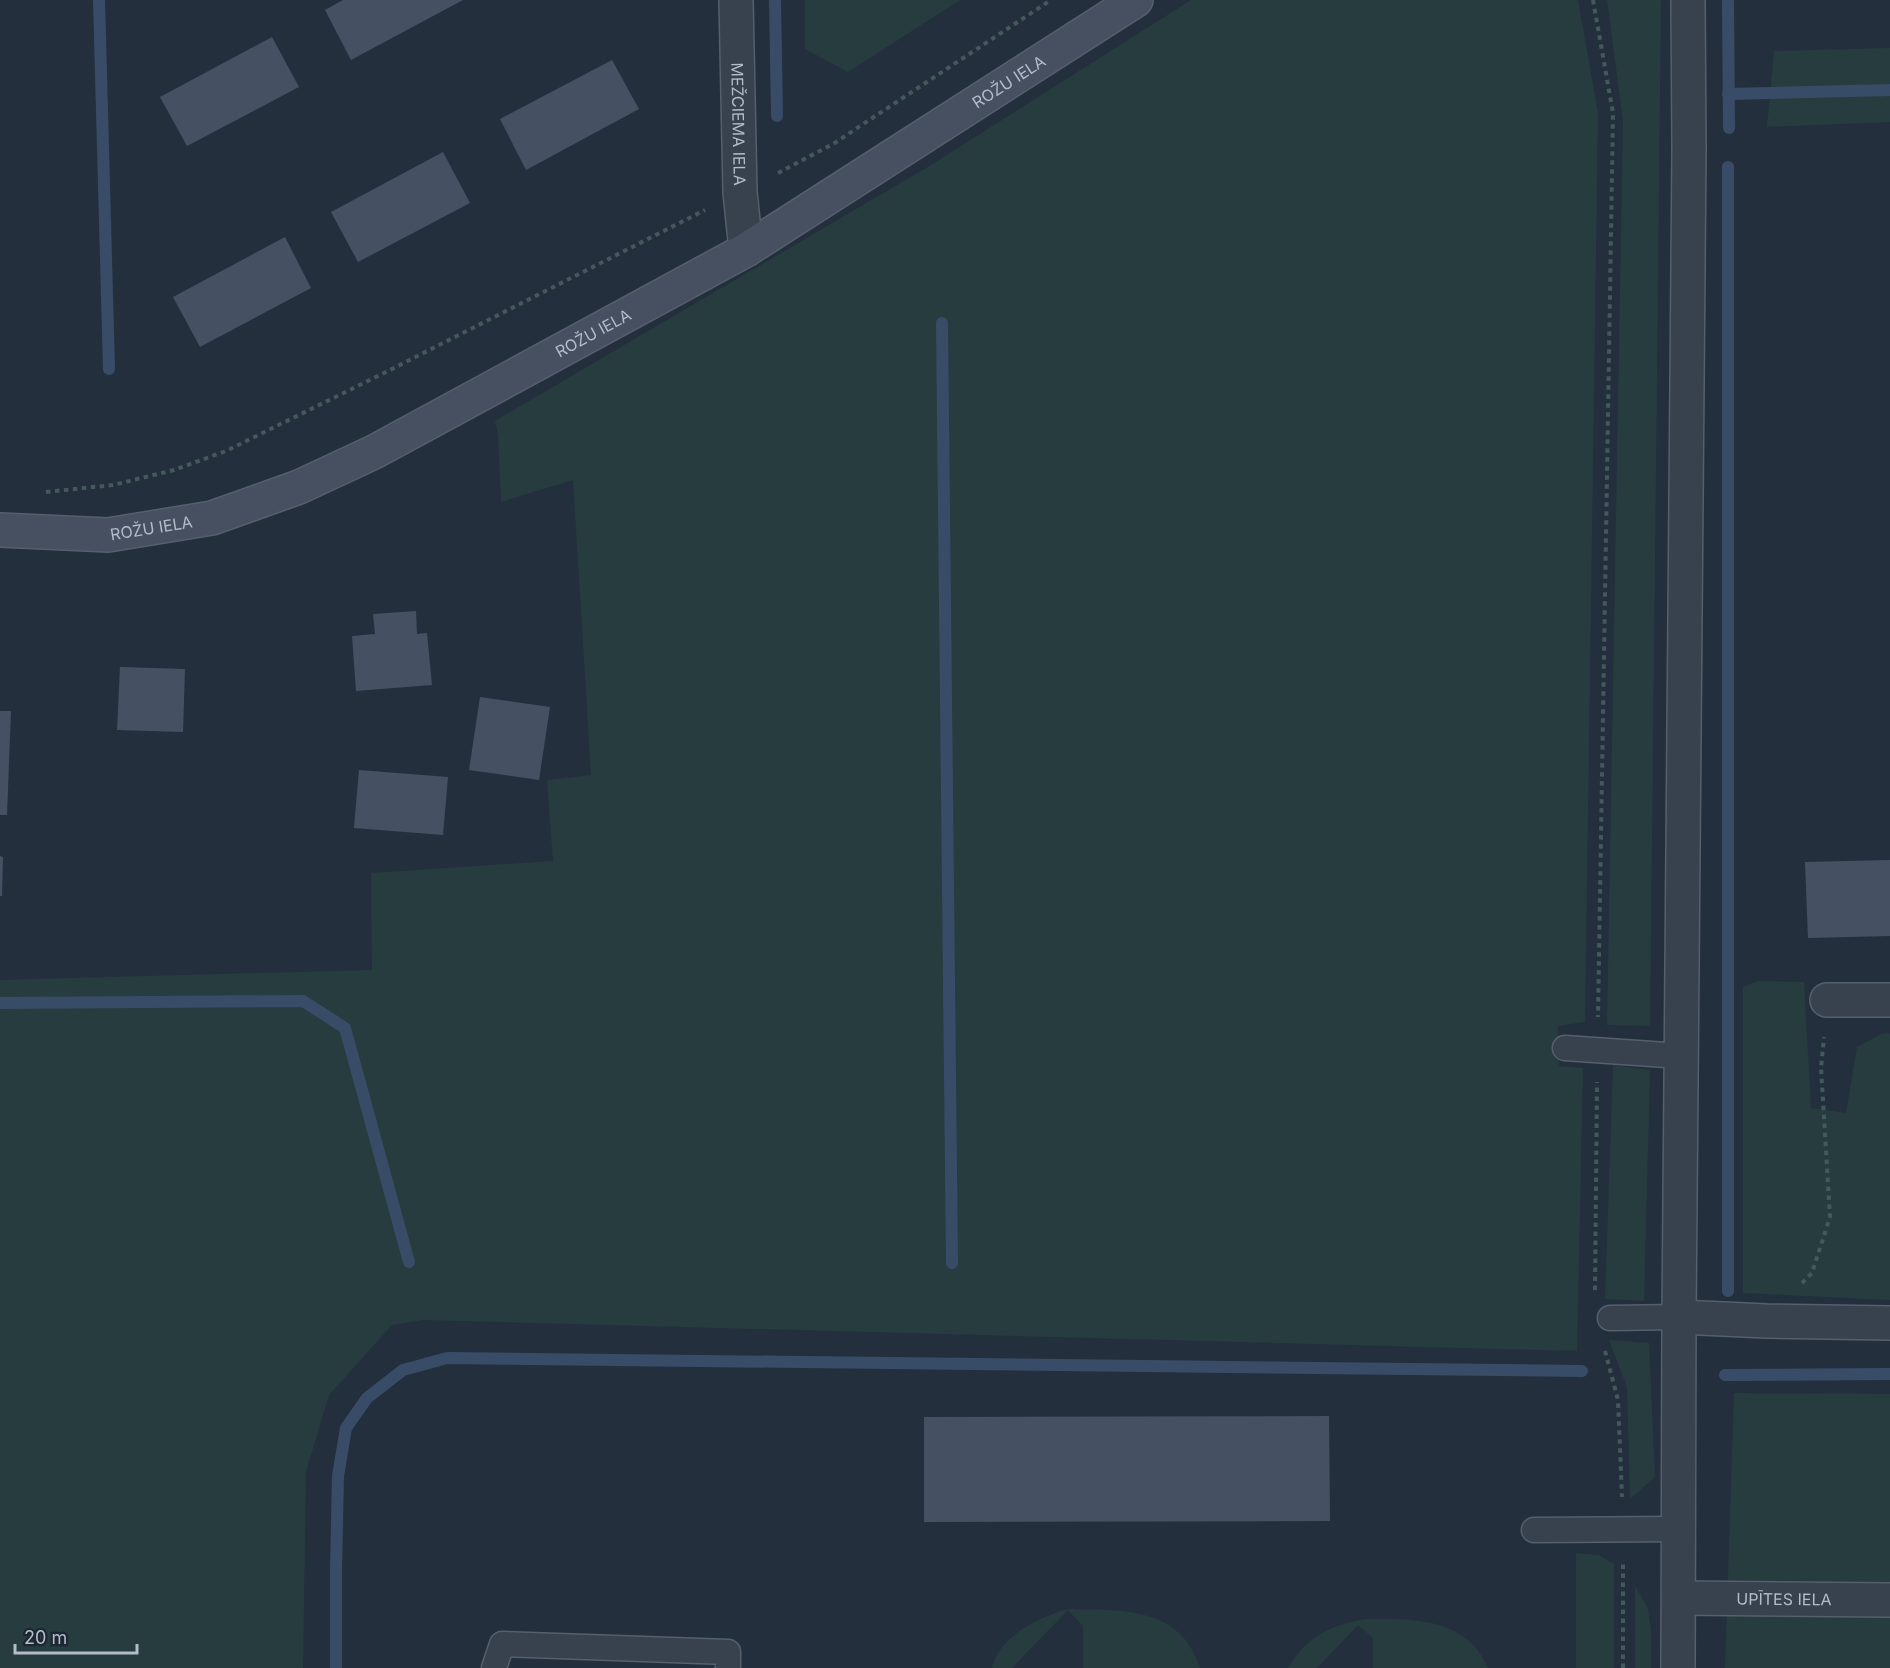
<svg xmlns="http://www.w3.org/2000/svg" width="1890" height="1668" font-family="Inter,sans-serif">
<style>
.green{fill:#263c3f}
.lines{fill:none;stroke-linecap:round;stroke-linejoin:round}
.stream{stroke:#394c67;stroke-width:12}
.building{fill:#455162}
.lane-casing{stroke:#565f6c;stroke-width:27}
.street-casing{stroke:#565f6c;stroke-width:36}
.secondary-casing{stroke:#565f6c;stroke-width:36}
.path{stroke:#44595c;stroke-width:4;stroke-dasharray:4.5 4.5;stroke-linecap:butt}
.lane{stroke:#38414e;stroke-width:24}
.street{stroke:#38414e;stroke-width:33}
.secondary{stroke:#465061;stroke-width:33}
.labels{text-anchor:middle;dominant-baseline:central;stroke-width:4.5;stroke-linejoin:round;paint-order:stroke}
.street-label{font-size:16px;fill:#b4bcc9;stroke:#1d2633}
</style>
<rect width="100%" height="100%" fill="#242f3e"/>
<g class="green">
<polygon points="805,0 960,0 848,72 805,49"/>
<polygon points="1191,0 1578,0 1598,113 1585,1022 1558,1026 1559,1066 1583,1068 1577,1351 424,1320 392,1325 329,1395 306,1472 303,1668 0,1668 0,980 372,970 371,873 553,861 547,780 591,775 573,480 501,502 498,435 495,421 931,165"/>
<polygon points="1607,0 1661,0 1650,1026 1607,1025 1623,121"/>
<polygon points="1890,48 1890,122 1767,127 1774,51"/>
<polygon points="1758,981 1804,982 1811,1108 1846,1113 1857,1047 1881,1034 1890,1033 1890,1300 1743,1293 1743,987"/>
<polygon points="1613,1065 1650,1070 1644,1301 1605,1299"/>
<polygon points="1609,1340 1649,1343 1655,1477 1630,1499 1627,1387"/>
<polygon points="1734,1393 1890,1394 1890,1668 1725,1668"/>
<polygon points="1576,1553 1599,1555 1614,1564 1614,1668 1576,1668"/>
<polygon points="1635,1586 1648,1608 1651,1631 1651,1668 1635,1668"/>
<path d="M1068 1609C1121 1610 1181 1606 1200 1668H1083V1626L1068 1610 1012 1668H992C999 1636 1039 1617 1068 1609Z"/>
<path d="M1367 1619C1414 1619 1466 1617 1488 1668H1373V1638L1358 1625 1317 1668H1288C1306 1637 1332 1624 1367 1619Z"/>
</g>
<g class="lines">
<g class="stream">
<polyline points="99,0 109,369"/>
<polyline points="775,0 777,116"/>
<polyline points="1728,0 1729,128"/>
<polyline points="1728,94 1890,90"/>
<polyline points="942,323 952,1263"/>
<polyline points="0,1003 303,1001 345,1028 409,1262"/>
<polyline points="1728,1291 1728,167"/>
<polyline points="1725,1375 1890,1374"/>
<polyline points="336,1668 336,1570 338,1476 346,1428 367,1398 403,1370 447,1358 1582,1371"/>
</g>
</g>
<g class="building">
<polygon points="343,0 463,0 351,60 325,10"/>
<polygon points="272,37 299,87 187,146 160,97"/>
<polygon points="612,60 639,109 526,170 500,119"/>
<polygon points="443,152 470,203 358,262 331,212"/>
<polygon points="285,237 311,288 200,347 173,297"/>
<polygon points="416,611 417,634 427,633 432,685 356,691 352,636 375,634 373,614"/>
<polygon points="120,667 185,669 183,732 117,730"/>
<polygon points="480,697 550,707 539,780 469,770"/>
<polygon points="0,711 11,711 7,815 0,815"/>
<polygon points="359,770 448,777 443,835 354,828"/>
<polygon points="0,856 3,857 2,896 0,896"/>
<polygon points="1890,860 1890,936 1808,938 1805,862"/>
<polygon points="1329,1416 1330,1521 924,1522 924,1417"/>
</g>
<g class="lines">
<defs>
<g id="lane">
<polyline points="1565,1048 1681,1056"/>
<polyline points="1610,1318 1679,1317"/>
<polyline points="1534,1530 1678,1529"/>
<polyline points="494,1668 502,1644 728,1652 728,1668"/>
</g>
<g id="street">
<path id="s1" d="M736 0 740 192 746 250"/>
<polyline points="1827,1000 1890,1000"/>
<polyline points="1679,1317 1766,1321 1890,1323"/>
<path id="s2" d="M1679 1598 1890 1600"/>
<polyline points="1678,1668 1679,1317 1689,149 1688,0"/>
</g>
<g id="secondary">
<path id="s3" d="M0 530 108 535 212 518 299 487 374 452 746 250 1136 0"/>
</g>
</defs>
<use href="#lane" class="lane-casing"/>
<use href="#street" class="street-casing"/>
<use href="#secondary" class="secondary-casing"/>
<g class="path">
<polyline points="1593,0 1613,113 1598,1017"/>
<polyline points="778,173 833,144 1051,0"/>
<polyline points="46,492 113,485 174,470 226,451 384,373 705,210"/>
<polyline points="1802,1283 1812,1273 1830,1217 1821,1068 1824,1037"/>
<polyline points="1595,1290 1597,1082"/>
<polyline points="1605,1351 1618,1400 1622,1497"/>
<polyline points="1623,1668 1623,1562"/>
</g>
<use href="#lane" class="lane"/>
<use href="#street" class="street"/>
<use href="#secondary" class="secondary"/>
</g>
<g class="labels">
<g class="street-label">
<text stroke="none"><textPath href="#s3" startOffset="1124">ROŽU IELA</textPath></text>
<text stroke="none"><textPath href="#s1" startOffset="124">MEŽCIEMA IELA</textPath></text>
<text stroke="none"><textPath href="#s3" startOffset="638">ROŽU IELA</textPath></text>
<text stroke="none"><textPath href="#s3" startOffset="152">ROŽU IELA</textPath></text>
<text stroke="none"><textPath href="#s2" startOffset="105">UPĪTES IELA</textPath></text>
</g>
</g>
<path d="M15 1644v9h122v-9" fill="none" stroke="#b4bcc9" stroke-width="3"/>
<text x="24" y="1644" font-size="18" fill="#b4bcc9" stroke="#1d2633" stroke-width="4.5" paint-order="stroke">20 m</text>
</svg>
